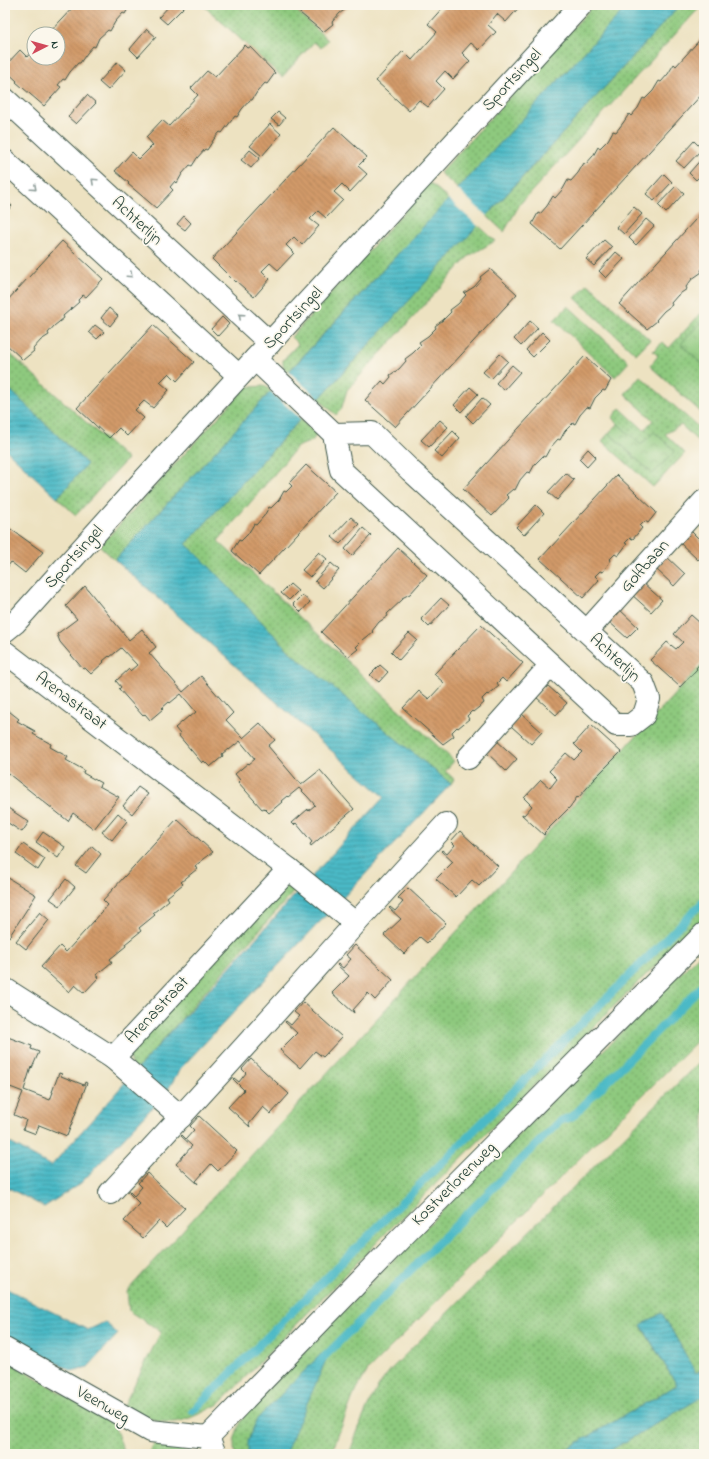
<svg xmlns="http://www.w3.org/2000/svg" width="709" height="1459" font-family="'Indie Flower',sans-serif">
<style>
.grass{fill:url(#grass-dots);stroke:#568359}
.park{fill:url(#park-crowns);stroke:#568359}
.water{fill:url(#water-rules);stroke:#357b7d}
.pier{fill:#ede2c1}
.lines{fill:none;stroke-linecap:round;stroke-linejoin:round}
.stream{stroke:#4bb9c6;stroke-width:8}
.building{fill:url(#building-back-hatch)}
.minor-casing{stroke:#3e5649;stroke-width:24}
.minor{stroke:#fff;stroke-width:22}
.oneway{stroke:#8f9e9a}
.labels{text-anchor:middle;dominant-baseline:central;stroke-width:3.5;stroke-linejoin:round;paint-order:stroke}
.street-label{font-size:17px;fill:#1f3d34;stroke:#fbf7ec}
</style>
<defs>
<pattern id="grass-dots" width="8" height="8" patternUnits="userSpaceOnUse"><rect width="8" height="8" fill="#8ec97e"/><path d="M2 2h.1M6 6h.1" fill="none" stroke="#73a468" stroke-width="1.8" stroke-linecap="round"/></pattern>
<pattern id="park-crowns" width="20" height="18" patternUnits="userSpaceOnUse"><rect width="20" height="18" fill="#8ec97e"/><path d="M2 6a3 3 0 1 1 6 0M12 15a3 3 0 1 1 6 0" fill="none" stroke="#73a468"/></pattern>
<pattern id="water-rules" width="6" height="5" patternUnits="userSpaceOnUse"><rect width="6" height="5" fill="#4bb9c6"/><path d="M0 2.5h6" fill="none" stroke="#3e98a2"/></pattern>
<pattern id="building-back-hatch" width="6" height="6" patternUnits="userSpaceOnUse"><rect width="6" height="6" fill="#d29a69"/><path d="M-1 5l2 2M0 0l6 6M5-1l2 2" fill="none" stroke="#aa7f57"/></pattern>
</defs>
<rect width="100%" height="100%" fill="#fbf7ec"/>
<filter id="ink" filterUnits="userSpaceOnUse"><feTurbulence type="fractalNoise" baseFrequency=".025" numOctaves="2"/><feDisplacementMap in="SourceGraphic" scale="8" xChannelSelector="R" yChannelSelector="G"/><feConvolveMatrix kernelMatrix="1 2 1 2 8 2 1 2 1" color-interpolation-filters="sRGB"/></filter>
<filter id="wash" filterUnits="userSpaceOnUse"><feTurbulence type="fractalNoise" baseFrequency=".012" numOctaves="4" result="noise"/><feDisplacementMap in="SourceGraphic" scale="16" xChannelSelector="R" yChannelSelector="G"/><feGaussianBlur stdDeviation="0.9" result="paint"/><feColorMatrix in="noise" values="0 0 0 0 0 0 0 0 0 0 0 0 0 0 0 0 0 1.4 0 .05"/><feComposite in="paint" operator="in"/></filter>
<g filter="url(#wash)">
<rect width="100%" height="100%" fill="#ede2c1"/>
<g class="grass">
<polygon points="203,5 290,5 328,40 321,48 314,42 282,77"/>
<polygon points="594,5 628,5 458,189 440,173"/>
<polygon points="680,5 699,5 701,6 520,204 504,232 487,216"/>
<polygon points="430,183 449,199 288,372 283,367 283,360 298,344 291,337"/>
<polygon points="478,225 495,241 469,256 347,390 341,410 336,415 319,399"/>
<polygon points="588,284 650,340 636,354 575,298"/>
<polygon points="568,306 629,362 615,377 554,320"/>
<polygon points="703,311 704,312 704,415 650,366 658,356 653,351 663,342 669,348"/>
<polygon points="5,349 127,459 76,515 57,498 87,464 5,385"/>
<polygon points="640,376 704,432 704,447 681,425 665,434 685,453 653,487 602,441 609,433 653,474 641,446 612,418 620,408 644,430 653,420 625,394"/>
<polygon points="247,386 249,387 265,386 271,391 115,560 100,546"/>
<polygon points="301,419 317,434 312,441 297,447 218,541 454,761 445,771 454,779 451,784 291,653 203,560 186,544"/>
<path d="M704 662V917L389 1230 219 1404C177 1426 165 1430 124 1405L161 1332 129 1311 127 1291Z"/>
<polygon points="280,885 295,890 137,1069 132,1066 128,1052"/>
<path d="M704 950V1034L368 1370 354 1394 331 1454H235C231 1437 241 1421 250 1407L412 1241Z"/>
<path d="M704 1057V1369L696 1373 662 1313 641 1326 677 1385 558 1454H349C361 1423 370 1393 393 1367Z"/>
<polygon points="5,1359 114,1425 125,1454 5,1454"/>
<polygon points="704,1396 704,1454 604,1454"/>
<polygon points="155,1443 177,1446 189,1454 147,1454"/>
</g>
<g class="park">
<polygon points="700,323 704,326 704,366 681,344"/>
<polygon points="618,424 641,445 654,432 675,451 653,474 609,433"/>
</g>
<g class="water">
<polygon points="628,5 680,5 186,544 203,560 291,653 451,784 180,1069 166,1093 81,1183 44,1207 5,1186 5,1140 51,1166 137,1069 384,797 115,560"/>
<polygon points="5,385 87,464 57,498 5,449"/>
<polygon points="5,1288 88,1330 105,1322 118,1334 88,1367 72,1371 5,1334"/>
<polygon points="662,1313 696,1373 704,1369 704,1396 604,1454 558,1454 677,1385 641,1325"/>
<polygon points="321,1354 326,1360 285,1454 248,1454 248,1440 257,1419"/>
</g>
<g class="pier">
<polygon points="456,188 488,217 479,227 447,198"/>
<polygon points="287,370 320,400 302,420 269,390"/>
</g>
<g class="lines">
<g class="stream">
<polyline points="318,1365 322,1359 560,1121 573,1116 704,984"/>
<polyline points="193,1411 704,901"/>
</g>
</g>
<g id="blocks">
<g class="building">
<polygon points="75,5 130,5 125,14 123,13 115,22 110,31 108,30 99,38 95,47 93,46 87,53 80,63 78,63 70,72 65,80 63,79 58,85 61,87 44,106 16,82 17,81 5,70 5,66 20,50 27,57 34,49 34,58 58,58 58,34 48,34"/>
<polygon points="170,5 186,5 167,24 159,17"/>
<polygon points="293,5 347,5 349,7 340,13 332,22 333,24 323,32 295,9 296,8"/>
<polygon points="445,5 521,5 506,22 497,14 488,25 496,32 479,50 471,43 462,53 470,61 453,79 445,71 436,81 444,89 428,107 419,100 409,111 376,81 403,51 412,60 437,32 428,24"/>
<polygon points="147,29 156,37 138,57 130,49"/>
<polygon points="704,35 704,92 560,249 532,224 538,213 540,214 547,206 553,196 555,198 563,189 568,180 571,181 578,173 584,163 585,165 593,156 598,147 600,148 608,140 613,131 616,132 623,123 629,114 631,116 638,108 643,98 645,99 653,91 659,81 661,82 668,74 674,64 676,66"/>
<polygon points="245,45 248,48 250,47 275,73 267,84 265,83 257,92 252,100 250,100 242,109 237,117 235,116 222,133 220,132 214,139 207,150 205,149 197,158 192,166 190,165 182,174 177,183 175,181 170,187 173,190 156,208 128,184 129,183 115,171 132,152 139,159 153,145 146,137 162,120 169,126 198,95 191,88 207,71 215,77"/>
<polygon points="117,62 126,70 108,90 99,82"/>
<polygon points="87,95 96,103 76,124 68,117"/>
<polygon points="278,112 285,118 279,125 271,119"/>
<polygon points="270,124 281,134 262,156 250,146"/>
<polygon points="334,127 367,157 358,166 367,174 350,192 342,184 334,192 343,200 326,218 318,211 310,219 319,226 302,245 294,237 286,245 294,253 278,270 270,263 262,271 270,279 254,297 236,281 235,282 212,259"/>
<polygon points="694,141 702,149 684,168 676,161"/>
<polygon points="250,150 260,158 251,168 241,160"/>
<polygon points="704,156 704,172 696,180 689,173"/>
<polygon points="664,174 672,182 654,201 646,194"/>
<polygon points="676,186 684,193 666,213 658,205"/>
<polygon points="5,199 12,206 5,213"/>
<polygon points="634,207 642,214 624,234 616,227"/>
<polygon points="704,210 704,267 701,270 702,272 692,279 686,287 687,289 678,295 671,303 672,305 664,311 656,320 657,321 647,329 619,304"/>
<polygon points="184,216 191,223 185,230 177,224"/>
<polygon points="646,219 654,226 636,245 629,238"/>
<polygon points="604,240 612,247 594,266 586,259"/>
<polygon points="62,241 103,279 86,297 83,295 78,300 79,302 63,316 64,318 54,326 48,333 49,335 41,340 33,349 34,351 23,360 5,343 5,303"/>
<polygon points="616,252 624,259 606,278 599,271"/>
<polygon points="490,269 517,294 395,427 365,400 382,381 385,384 391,377 390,375 399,369 406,361 405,359 413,353 421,345 419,342 428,336 436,328 435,326 443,320 451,312 450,310 458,304 466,295 464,293 474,287 481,279 480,277"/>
<polygon points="109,308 118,316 110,326 101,318"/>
<polygon points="222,317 229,324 218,336 211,329"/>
<polygon points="530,321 538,328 521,346 514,339"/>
<polygon points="95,325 104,332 97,339 89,332"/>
<polygon points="153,325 194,362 177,381 169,373 160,382 169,390 153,408 144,401 135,410 144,418 127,436 119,428 109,438 77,408"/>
<polygon points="542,332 550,340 533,357 526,350"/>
<polygon points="500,354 508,361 491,379 483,372"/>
<polygon points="585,356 611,380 605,391 603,390 595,398 590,408 587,407 580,415 575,424 573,423 565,431 560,440 558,439 550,448 545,457 543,456 535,464 530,473 527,472 520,480 515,490 513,489 506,495 509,498 492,516 463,489"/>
<polygon points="512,365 520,372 504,390 496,383"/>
<polygon points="470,387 478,394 461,412 454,405"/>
<polygon points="482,398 490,405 473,423 466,416"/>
<polygon points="440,420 448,427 429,447 421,440"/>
<polygon points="453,431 460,438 442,458 434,451"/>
<polygon points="588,449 596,457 587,467 579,459"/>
<polygon points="306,465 336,492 259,575 232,551 239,540 241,541 248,534 254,524 256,525 264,516 269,507 271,508 279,500 284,491 286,492 292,486 289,483"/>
<polygon points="566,473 574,480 557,500 548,492"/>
<polygon points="617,475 656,512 656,513 648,523 645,521 640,526 642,528 633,539 630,538 625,543 627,544 618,556 615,554 610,559 611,560 603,572 600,571 595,576 599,580 583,598 540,559"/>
<polygon points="536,505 544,513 524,535 516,527"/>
<polygon points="351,517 359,524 340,544 332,537"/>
<polygon points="5,525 43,552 25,573 11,562 6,569 7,570 5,573"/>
<polygon points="363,528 371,535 352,556 345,549"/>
<polygon points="690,530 704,544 704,554 698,560 679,542"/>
<polygon points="398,548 427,575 410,594 402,598 403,599 387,614 388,616 379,622 372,631 373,632 363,640 356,647 358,649 348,657 321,632"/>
<polygon points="319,552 327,559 310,577 302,570"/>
<polygon points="666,556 685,574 674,586 655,568"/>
<polygon points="331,563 339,570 323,588 315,581"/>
<polygon points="642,582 662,600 651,612 631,594"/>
<polygon points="290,584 298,591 289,600 281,593"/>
<polygon points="85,586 129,640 142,629 156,647 149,653 183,692 201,676 233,713 226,720 243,738 260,723 275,740 268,746 301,785 320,770 354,809 311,846 310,844 312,842 296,823 294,825 292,823 308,809 308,811 315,805 307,796 299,788 288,797 287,796 281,801 282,802 269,813 264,808 262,809 238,782 240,780 235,774 248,763 249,764 255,759 240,741 229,750 228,749 222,754 223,756 210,767 204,761 202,763 179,736 180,734 175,728 189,716 190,717 196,712 181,694 170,703 169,702 162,708 163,709 150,720 145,714 143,716 119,689 121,687 116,681 129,669 130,671 137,665 121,648 110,657 109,656 103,661 104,662 91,674 85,668 83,669 60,642 57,634 77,619 66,606"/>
<polygon points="302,595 310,602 301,612 293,604"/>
<polygon points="441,598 449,605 429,627 421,619"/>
<polygon points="618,608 638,627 627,638 607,620"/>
<polygon points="691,615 700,623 704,619 704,661 703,660 696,668 697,669 680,687 650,660 667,642 676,649 683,642 674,634"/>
<polygon points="481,625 523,663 506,682 502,678 497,683 499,686 488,695 487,694 482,699 484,703 473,712 472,711 467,716 469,719 458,728 457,727 452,732 454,736 443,744 403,708 419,691 429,699 444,683 434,674"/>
<polygon points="409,633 417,640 399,660 391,652"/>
<polygon points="380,665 388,672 379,682 370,675"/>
<polygon points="547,685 567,703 556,715 536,697"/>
<polygon points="5,708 19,719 17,721 35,731 33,734 51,744 50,747 68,757 66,760 84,770 83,773 101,783 99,786 119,797 94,829 73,813 68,821 5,771 5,764 7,761 5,760"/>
<polygon points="522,714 542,732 531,744 511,726"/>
<polygon points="591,725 621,752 594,779 595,779 578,798 577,797 570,807 544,833 545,834 544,835 522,815 522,814 524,815 532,806 524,798 541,780 550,788 557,779 549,771 566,753 574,760 582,752 574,744"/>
<polygon points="496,740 517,759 506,771 486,752"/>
<polygon points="138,787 148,794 132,814 123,806"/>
<polygon points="8,808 29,822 22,832 5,821 5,813"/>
<polygon points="118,813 127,821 112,840 102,832"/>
<polygon points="177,819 213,852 195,866 197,869 181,882 183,884 167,897 169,900 153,913 155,915 139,928 141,931 125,944 126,946 110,959 112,962 96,975 99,977 84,993 75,985 69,992 41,967 60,946 66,952 94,921 108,905 103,900"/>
<polygon points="460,831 498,866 479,886 472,880 456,897 436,879 453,862 441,851 442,850 447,854 455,845 451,841"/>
<polygon points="43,832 65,847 58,858 36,842"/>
<polygon points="23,844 45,859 38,870 16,854"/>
<polygon points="92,846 101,854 86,873 76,866"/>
<polygon points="5,876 36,895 9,937 5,934"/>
<polygon points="66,879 75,887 60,906 50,899"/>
<polygon points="408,888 446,923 427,943 420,937 404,954 384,935 401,919 389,908 390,907 395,911 403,902 398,898"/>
<polygon points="40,912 49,920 26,949 16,941"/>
<polygon points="355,945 393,980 375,1000 368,993 353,1010 354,1013 332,993 349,976 337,965 338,964 343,968 351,959 346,955"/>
<polygon points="303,1002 342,1037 323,1057 315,1051 300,1068 280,1050 297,1033 285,1022 286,1021 291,1025 299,1016 294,1012"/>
<polygon points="5,1036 32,1046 31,1049 39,1052 32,1068 31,1067 24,1090 50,1100 53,1092 52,1092 59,1073 62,1074 61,1076 84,1085 85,1082 87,1083 67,1136 39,1125 36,1134 23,1129 26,1120 14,1115 23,1092 5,1085"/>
<polygon points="251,1059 289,1094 271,1114 263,1107 249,1124 250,1127 228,1107 244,1090 233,1079 234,1078 239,1082 246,1073 242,1069"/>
<polygon points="199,1116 237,1151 218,1171 211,1164 196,1181 198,1184 176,1164 192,1146 181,1136 182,1135 186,1139 194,1130 190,1126"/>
<polygon points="147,1173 185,1208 166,1228 159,1221 143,1238 124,1221 140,1204 129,1193 130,1192 134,1196 142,1187 138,1183"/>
</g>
</g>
</g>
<g filter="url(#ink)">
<use href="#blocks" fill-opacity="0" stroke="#3e5649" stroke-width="1"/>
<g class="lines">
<defs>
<g id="minor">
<polyline points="5,99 270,343"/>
<polyline points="5,161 239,376"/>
<polyline points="255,359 334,434"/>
<polygon points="372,433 411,471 643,683 649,699 644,715 631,725 616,725 341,470 334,434"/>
<polyline points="5,631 15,623 138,486 581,5"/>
<polyline points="587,631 704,501"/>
<polyline points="5,652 289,869 355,923"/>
<polyline points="468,758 551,665"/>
<polyline points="5,989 113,1058 289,869"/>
<polyline points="113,1058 181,1117"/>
<path d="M110 1193C224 1072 334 946 446 824"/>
<polyline points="5,1349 150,1431 208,1437"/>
<polyline points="208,1437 401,1238 704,934"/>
<polyline points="208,1437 215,1454"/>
</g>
</defs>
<use href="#minor" class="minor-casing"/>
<use href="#minor" class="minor"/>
</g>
<defs><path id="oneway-chevron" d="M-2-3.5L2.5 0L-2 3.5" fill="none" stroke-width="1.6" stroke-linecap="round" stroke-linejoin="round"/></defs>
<g class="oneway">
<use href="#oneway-chevron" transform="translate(94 181) rotate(-137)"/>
<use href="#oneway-chevron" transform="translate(34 188) rotate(42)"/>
<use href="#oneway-chevron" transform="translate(130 275) rotate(43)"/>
<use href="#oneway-chevron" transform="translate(241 316) rotate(-138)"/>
</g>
</g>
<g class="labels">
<g class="street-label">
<text transform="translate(512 80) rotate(-47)">Sportsingel</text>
<text transform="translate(137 221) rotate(43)">Achterlijn</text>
<text transform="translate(293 318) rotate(-47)">Sportsingel</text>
<text transform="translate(74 557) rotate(-48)">Sportsingel</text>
<text transform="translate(645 566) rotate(-48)">Golfbaan</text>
<text transform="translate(615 658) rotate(43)">Achterlijn</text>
<text transform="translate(71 701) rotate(37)">Arenastraat</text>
<text transform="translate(157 1010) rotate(-47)">Arenastraat</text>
<text transform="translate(454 1184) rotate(-45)">Kostverlorenweg</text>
<text transform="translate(103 1405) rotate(30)">Veenweg</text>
</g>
</g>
<rect width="709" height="1459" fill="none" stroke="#fbf7ec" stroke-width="20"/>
<g transform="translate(46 46) rotate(84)"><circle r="19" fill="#fbf7ec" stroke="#a3ada2"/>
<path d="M0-3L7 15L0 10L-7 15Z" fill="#d1495b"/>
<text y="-6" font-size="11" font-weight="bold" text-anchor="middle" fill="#1f3d34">N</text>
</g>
</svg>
